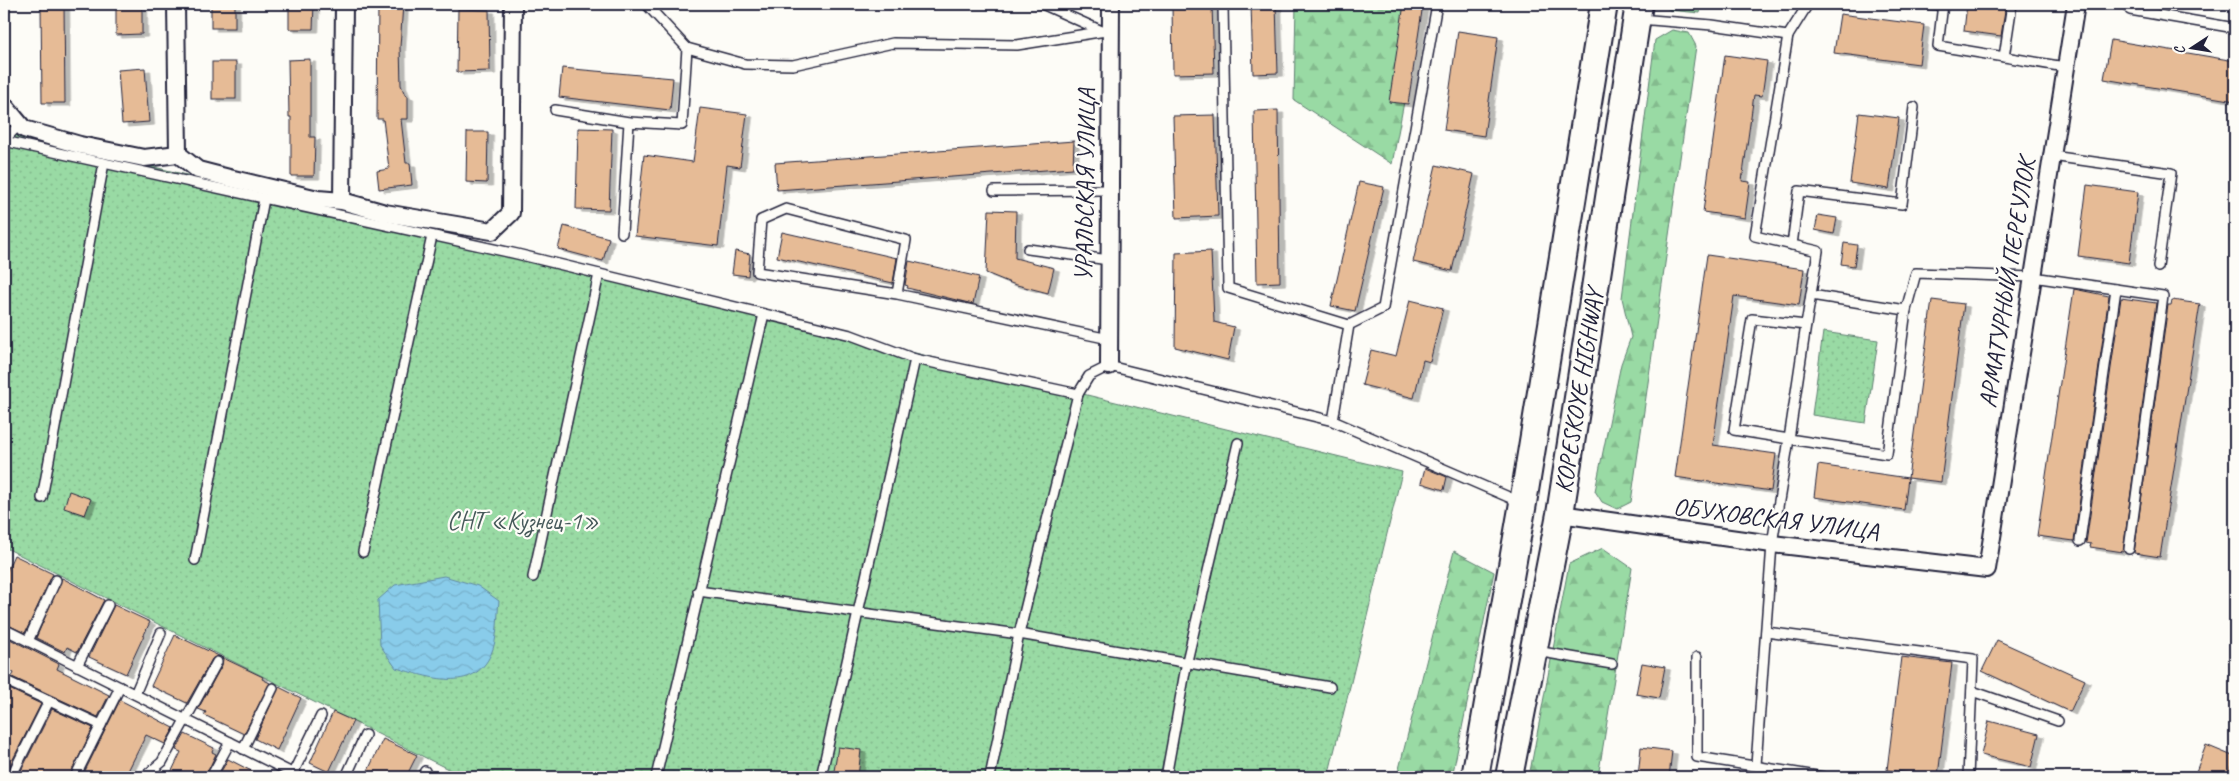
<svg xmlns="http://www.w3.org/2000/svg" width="2239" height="781" font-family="Caveat,sans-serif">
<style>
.forest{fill:url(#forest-firs);stroke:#5e7e70}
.park{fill:url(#park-dots);stroke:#5e7e70}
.water{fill:url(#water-waves);stroke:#6088a4}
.building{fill:#e6bb96;stroke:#22223b;filter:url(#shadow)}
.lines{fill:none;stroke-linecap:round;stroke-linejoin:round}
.lane-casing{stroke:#22223b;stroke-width:12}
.street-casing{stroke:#22223b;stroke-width:20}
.primary-casing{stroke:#22223b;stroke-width:30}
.lane{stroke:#fdfcf7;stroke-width:9}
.street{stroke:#fdfcf7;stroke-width:16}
.primary{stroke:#fdfcf7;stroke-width:26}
.labels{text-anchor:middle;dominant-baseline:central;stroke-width:4.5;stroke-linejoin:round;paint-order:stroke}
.street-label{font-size:25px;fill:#22223b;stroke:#fdfcf7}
.park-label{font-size:25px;fill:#46595a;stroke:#fdfcf7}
</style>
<defs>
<pattern id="forest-firs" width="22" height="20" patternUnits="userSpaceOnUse" patternTransform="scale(1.25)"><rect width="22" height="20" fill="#99daa4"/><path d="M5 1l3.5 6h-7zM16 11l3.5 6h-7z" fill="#84bb8e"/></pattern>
<pattern id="park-dots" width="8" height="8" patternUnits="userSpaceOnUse" patternTransform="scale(1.25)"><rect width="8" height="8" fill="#99daa4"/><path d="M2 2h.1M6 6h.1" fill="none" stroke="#84bb8e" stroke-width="1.8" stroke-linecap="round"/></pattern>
<pattern id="water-waves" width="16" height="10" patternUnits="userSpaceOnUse" patternTransform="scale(1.25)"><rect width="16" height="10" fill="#89ccea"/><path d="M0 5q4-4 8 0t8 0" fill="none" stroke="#76afca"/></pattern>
<filter id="shadow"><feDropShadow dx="5.5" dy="3" stdDeviation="0" flood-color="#0004"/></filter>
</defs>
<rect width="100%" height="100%" fill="#fdfcf7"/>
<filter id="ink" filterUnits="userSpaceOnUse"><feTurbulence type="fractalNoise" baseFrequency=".02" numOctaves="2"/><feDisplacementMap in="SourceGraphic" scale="10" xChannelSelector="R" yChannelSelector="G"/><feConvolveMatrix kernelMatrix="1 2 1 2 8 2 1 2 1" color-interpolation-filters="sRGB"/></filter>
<g filter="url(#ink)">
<g class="forest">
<polygon points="1296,4 1423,4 1392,164 1294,100"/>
<polygon points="1666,4 1702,4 1700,13 1669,10"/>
<polygon points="1672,30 1689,33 1696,46 1631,502 1617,509 1602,502 1595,491 1621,364 1631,337 1622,298 1655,40"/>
<polygon points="1603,548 1632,568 1598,777 1529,777 1569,564"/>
<polygon points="1454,551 1494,572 1452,777 1397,777"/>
</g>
<g class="park">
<polygon points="4,118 11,132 1402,472 1328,777 464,777 4,547"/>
<polygon points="1823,332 1878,340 1866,423 1812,415"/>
</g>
<path class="water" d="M444 576 478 586 499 601C497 617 498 639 491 654 473 694 429 677 396 668L380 645 378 600 395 585Z"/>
<g class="building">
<polygon points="41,4 64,4 65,103 42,103"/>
<polygon points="116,4 142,4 142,34 116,35"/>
<rect x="211" y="4" width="24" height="24"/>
<polygon points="289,4 314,4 313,29 289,29"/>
<polygon points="378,4 403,4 400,47 401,85 405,95 408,96 408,119 401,119 406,163 410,163 412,185 379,189 377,171 389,169 383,119 377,119"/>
<polygon points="1172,4 1212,4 1214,73 1173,74"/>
<polygon points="1251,4 1276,4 1278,73 1253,74"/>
<polygon points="1404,4 1423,4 1408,104 1389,102"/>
<polygon points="1967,4 2006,4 2001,36 1964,31"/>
<polygon points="458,9 489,10 490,71 457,72"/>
<polygon points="1840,14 1924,25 1919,64 1834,53"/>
<polygon points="1458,31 1498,37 1484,136 1444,130"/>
<polygon points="2111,40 2235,61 2235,101 2104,79"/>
<polygon points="1725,55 1767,61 1762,96 1754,95 1742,181 1750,182 1745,218 1703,212"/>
<polygon points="310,59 310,137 315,137 314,176 291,176 291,117 289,117 288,60"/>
<rect x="212" y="62" width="24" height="37"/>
<polygon points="145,68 149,122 122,124 118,70"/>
<polygon points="562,68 673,78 670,110 559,97"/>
<polygon points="700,108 747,114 740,167 727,165 718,246 635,236 644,155 693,162"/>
<polygon points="1278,110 1280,282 1257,283 1254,111"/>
<polygon points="1859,113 1899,118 1889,189 1850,183"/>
<polygon points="1215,115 1218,216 1176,218 1173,116"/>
<polygon points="578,128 612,129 609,210 576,209"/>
<polygon points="467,132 488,132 487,183 466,182"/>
<polygon points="1074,141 1073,168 777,190 775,163"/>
<polygon points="1436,165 1474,174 1452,271 1413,262"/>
<polygon points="1359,182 1384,187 1355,311 1331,306"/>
<polygon points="2087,185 2138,192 2129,263 2078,256"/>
<polygon points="989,210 1016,211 1015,258 1054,268 1048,293 1013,284 986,273"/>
<polygon points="1818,215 1837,218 1834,234 1815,230"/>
<polygon points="564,226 609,238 603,261 558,249"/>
<polygon points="782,232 897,258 893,283 777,257"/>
<polygon points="1844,243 1857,245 1854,266 1841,264"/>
<polygon points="735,251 750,254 748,276 732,274"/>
<polygon points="1211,251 1214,322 1234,327 1228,360 1175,347 1176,253"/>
<polygon points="1707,255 1804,269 1799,305 1734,296 1713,445 1776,454 1771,491 1675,477"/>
<polygon points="909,261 979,277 973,304 907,288 908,286 905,285"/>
<polygon points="2074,289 2109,296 2074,541 2037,536"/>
<polygon points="2121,298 2156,303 2123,552 2090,547 2091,544 2086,543"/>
<polygon points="1410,300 1443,308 1430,362 1423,360 1414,398 1362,385 1371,350 1396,356"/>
<polygon points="1932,300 1964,304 1941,482 1908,478"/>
<polygon points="2172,300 2200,304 2160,557 2134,553 2168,305 2171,305"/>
<polygon points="1818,465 1908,478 1904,510 1814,497"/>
<polygon points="1425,468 1447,477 1444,490 1421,483"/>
<polygon points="69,491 91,499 85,515 64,508"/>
<polygon points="14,555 53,574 25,633 4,623 4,577"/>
<polygon points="62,578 104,600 77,652 67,647 65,652 36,638"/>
<polygon points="114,605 150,622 126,674 89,657"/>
<polygon points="175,635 263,677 262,679 270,683 244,734 204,715 206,712 198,709 222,665 223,659 220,656 212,659 187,703 151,686"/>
<polygon points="4,636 59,664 57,669 109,695 98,717 12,677 14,673 4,667"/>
<polygon points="1997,640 2085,680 2070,712 1982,671"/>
<polygon points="1901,657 1952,663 1938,776 1887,770"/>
<polygon points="1642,663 1665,667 1659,698 1636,694"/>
<polygon points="279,687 301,698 277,750 255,739"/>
<polygon points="7,688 41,704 4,777 4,694"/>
<polygon points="120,700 174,728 165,744 146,735 125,777 82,777"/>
<polygon points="52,709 93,728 69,777 18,777"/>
<polygon points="333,712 353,721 329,772 310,763"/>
<polygon points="1989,721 2039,734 2031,767 1981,755"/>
<polygon points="185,734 214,748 212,752 216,754 205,777 169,777 181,752 176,750"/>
<polygon points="383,739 417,755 406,777 365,777"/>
<polygon points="2206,745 2235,757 2229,777 2194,777"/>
<polygon points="838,747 861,750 858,777 833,777"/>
<polygon points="1641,747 1672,751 1669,777 1638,777"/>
<polygon points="228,759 263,777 218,777"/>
</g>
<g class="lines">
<defs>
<g id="lane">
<polyline points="646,4 687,48 745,64 793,65 893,43 1017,45 1112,30"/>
<polyline points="1042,4 1102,31"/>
<polyline points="1223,4 1228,288 1349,325"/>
<polyline points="1927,4 1943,5"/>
<polyline points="1943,4 1938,46 2065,67"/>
<polyline points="2131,4 2130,10 2235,28"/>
<polyline points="1639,19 1712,25 1788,36 1808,4"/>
<polyline points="2004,57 2012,4"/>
<polyline points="555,110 629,122"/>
<polyline points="4,140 20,124"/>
<polyline points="4,141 517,254 851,335 915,359 1078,394 1089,376 1109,366 1333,421 1520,502"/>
<polyline points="2052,156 2171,173 2158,267"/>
<polyline points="994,191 1109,190"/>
<polyline points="622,233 629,122 682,125 687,48"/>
<polyline points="1792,245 1799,191 1902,204 1914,107"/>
<polyline points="1028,249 1109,260"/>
<polyline points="897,294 757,272 761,220 786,209 906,240 897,294 1109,339"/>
<polyline points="1906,310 1916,273 2033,277 2163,296 2129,549"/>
<polyline points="1806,325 1789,439 1887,454 1906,310 1811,295"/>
<polyline points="1333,421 1349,325 1383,308 1437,4"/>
<polyline points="42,498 104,163"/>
<polyline points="2080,541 2116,289"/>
<polyline points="363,552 432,236"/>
<polyline points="195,560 264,199"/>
<polyline points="533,577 599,274"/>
<polyline points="698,591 1019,634 1330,687"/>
<polyline points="4,629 300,777"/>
<polyline points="1766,632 1973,659 1968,777"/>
<polyline points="28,641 56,580"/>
<polyline points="1536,651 1612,664"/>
<polyline points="1697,657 1697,757 1823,777"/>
<polyline points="77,666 108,605"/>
<polyline points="4,680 101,725"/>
<polyline points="1972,691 2058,721"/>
<polyline points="135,694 161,633"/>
<polyline points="243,749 273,688"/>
<polyline points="1756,765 1772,544 1789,439 1734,430 1752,319 1806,325 1818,251 1755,236 1788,36"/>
<polyline points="11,777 49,701"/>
<polyline points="75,777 120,687"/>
<polyline points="144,777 162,762 217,662"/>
<polyline points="211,777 230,742"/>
<polyline points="291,777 321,716"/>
<polyline points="346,777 365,735"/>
<polyline points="421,777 425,771"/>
<polyline points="656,777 764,314"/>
<polyline points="821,777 915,359"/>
<polyline points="990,777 1019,634 1078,394"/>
<polyline points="1166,777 1187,661 1238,443"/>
</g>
<g id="street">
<polyline points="176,4 178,154"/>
<polyline points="4,105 24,129 80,145 144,158 178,154 198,170 229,178 318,199 342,201 385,213 492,231 511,213 513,4"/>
<polyline points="342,201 344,4"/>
<polyline points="1109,366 1111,4"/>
<polyline points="1560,514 1772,544 1987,569 2076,4"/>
</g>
<g id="primary">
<polyline points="1475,777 1523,503 1604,4"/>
<polyline points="1509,777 1560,514 1639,4"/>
</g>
</defs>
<use href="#lane" class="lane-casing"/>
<use href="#street" class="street-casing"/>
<use href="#primary" class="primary-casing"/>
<use href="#lane" class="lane"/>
<use href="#street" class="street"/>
<use href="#primary" class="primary"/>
</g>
</g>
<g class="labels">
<g class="street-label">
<text transform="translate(1085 185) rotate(-89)">УРАЛЬСКАЯ УЛИЦА</text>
<text transform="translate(2007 283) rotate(-81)">АРМАТУРНЫЙ ПЕРЕУЛОК</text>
<text transform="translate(1579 391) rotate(-81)">KOPESKOYE HIGHWAY</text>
<text transform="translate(1776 519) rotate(7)">ОБУХОВСКАЯ УЛИЦА</text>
</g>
<g class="park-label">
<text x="523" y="521">СНТ «Кузнец-1»</text>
</g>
</g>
<rect width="2239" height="781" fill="none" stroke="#fdfcf7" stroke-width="20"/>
<rect x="10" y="10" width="2219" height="761" fill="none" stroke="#22223b" stroke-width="2" filter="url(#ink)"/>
<g transform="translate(2192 48) rotate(258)" stroke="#fdfcf7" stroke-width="4" paint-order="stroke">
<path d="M0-4L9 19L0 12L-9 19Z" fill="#22223b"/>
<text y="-8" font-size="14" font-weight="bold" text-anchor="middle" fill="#22223b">С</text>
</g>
</svg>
